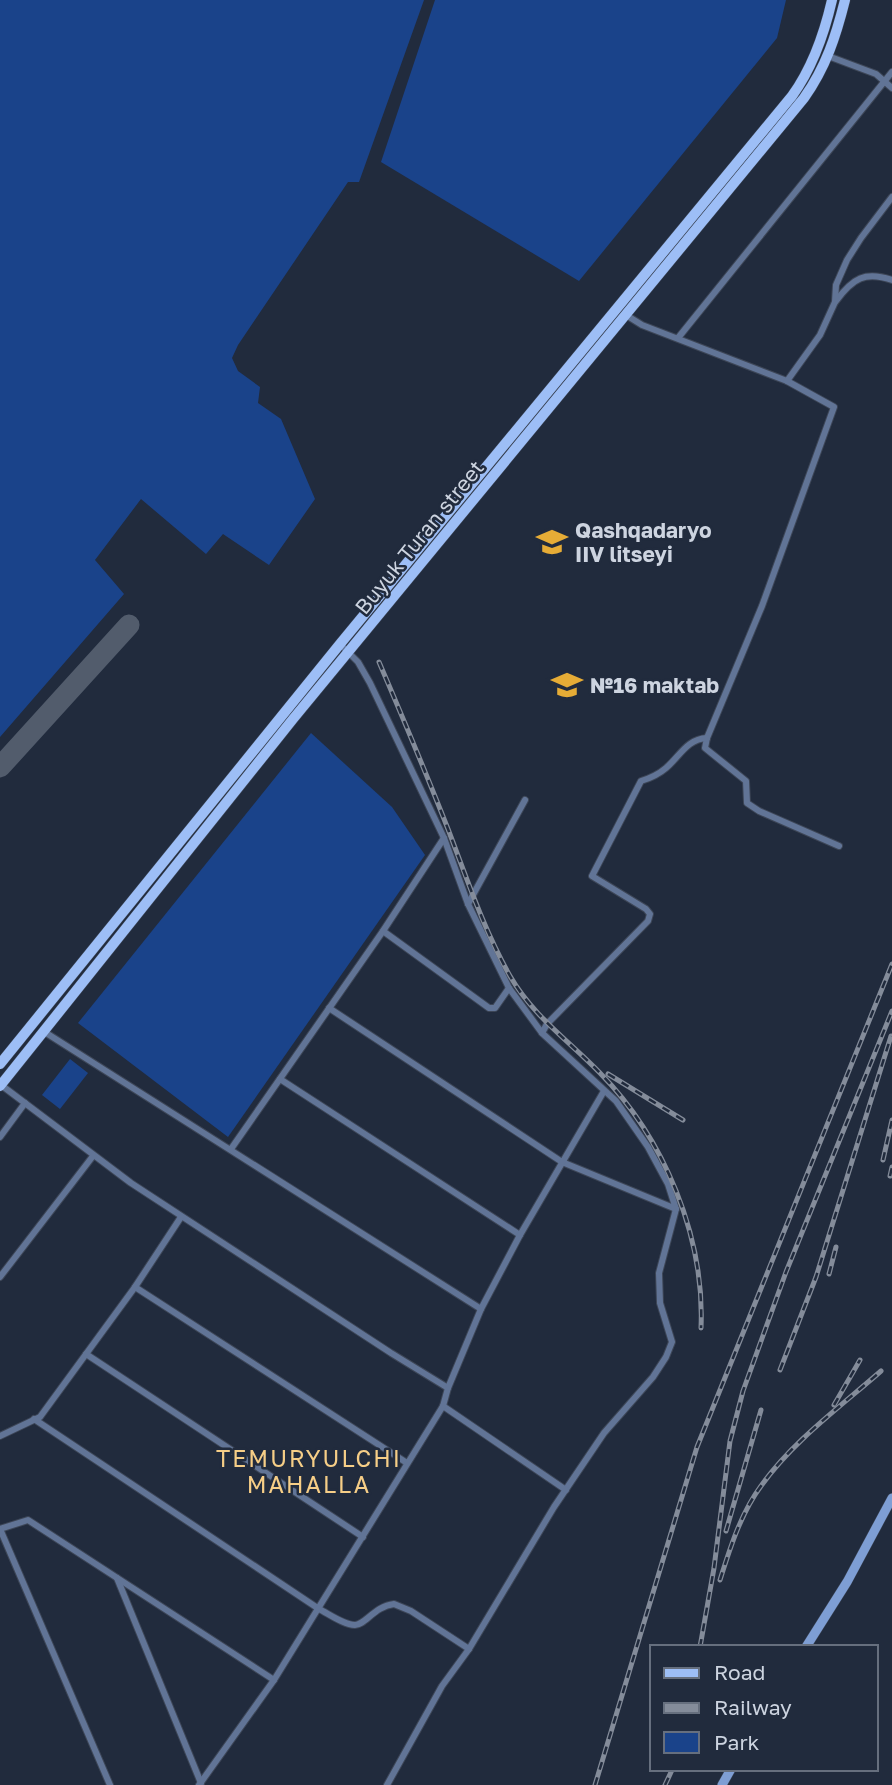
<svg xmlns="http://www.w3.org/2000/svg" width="892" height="1785" font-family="'Golos Text',sans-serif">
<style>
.green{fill:#1a438a}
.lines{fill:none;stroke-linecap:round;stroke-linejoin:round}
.taxiway{stroke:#525c6c;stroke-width:21}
.street-casing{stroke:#3d4657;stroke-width:8}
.secondary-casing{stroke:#3d4657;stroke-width:10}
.primary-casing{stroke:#3d4657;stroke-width:11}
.street{stroke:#617496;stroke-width:6}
.secondary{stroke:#7e9ed4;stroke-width:9}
.primary{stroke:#9dbef6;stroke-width:10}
.rail-casing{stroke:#848c9a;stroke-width:5}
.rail{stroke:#212b3d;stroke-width:2.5;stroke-dasharray:8;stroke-linecap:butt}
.labels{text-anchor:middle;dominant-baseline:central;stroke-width:5;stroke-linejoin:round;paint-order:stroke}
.poi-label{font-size:21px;font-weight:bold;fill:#cdd4e0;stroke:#212b3d;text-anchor:start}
.street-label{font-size:21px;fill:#cdd4e0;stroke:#212b3d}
.neighbourhood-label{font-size:23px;letter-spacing:2px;fill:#f6ce87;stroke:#212b3d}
</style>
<rect width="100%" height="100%" fill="#212b3d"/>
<g class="green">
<polygon points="0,0 424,0 359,182 348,182 238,345 232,358 238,371 260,387 258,403 281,419 315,499 269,565 223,534 206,554 141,499 95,560 124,594 0,737"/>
<polygon points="435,0 786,0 777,38 579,281 381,162"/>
<polygon points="311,733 392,807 425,855 228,1137 78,1023"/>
<polygon points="70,1059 88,1073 60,1109 42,1095"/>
</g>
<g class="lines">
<polyline class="taxiway" points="0,767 129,625"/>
<defs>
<g id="street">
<polyline points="828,56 876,74 892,88"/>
<path d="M836 301C853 278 865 271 892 280"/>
<polyline points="626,315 642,325 787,381 834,407 762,606 707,738 705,748 746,781 747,803 759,811 839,846"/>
<polyline points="678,338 892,72"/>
<polyline points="787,381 820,335 835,302 836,285 847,260 861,238 892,197"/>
<polyline points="340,644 358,662 370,683 444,838 468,904 509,988 542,1033 616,1101 648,1147 668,1184 676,1209 659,1273 660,1303 672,1342 666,1357 653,1377 604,1433 554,1507 469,1649 442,1686 387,1785"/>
<polyline points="468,904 525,800"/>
<polyline points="383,931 489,1008 495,1008 509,988"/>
<polyline points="329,1008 562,1162 676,1209"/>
<polyline points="43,1031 481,1309"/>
<path d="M542 1033 547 1024 648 921 650 914 646 909 592 876 641 781C651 778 659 774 666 768 680 756 687 739 707 738"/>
<polyline points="280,1079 520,1235"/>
<polyline points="1,1085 131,1183 391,1353 448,1388"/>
<polyline points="0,1137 25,1103"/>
<polyline points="231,1149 383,931 444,838"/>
<polyline points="0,1277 93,1156"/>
<polyline points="135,1287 407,1463"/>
<polyline points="86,1354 363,1537"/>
<polyline points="443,1406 566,1490"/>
<path d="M34 1419 319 1609C329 1614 344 1625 355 1625 365 1625 375 1606 394 1604L411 1611 469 1649"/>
<polyline points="0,1436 40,1417 135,1287 181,1217"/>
<polyline points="0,1529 28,1520 274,1680"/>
<polyline points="0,1529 110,1785"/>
<polyline points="117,1578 201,1783"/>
<polyline points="199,1785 274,1680 443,1406 448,1388 481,1309 520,1235 604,1091"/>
</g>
<g id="secondary">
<polyline points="806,1647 847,1582 892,1498"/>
<polyline points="722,1785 731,1769"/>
</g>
<g id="primary">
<path d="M0 1064 340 644 792 96C813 67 824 35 832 0"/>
<path d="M0 1086 293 719 804 98C826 67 836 36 845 0"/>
</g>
</defs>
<use href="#street" class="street-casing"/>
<use href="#secondary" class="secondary-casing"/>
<use href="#primary" class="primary-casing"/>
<use href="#street" class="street"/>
<use href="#secondary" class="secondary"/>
<use href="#primary" class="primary"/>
<defs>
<g id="rail">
<path d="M379 662C403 718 426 773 448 829 467 879 484 930 510 976 533 1016 569 1041 600 1073 664 1138 705 1237 701 1328"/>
<polyline points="608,1074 683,1120"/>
<polyline points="883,1160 892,1120"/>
<polyline points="890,1176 892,1167"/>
<polyline points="829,1274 836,1247"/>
<polyline points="780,1370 816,1277 891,1036"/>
<polyline points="834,1405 860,1360"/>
<polyline points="726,1531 761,1410"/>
<path d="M720 1580C730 1548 741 1513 761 1486 793 1441 840 1407 881 1371"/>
<polyline points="700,1647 714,1568 730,1441 743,1391 786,1272 892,1011"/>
<polyline points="595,1785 697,1447 892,964"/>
<polyline points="665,1785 672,1770"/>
</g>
</defs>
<use href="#rail" class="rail-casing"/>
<use href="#rail" class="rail"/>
</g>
<defs>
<symbol id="university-bare" viewBox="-9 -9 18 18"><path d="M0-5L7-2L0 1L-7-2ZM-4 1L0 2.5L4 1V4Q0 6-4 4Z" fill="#e6ac36" stroke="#212b3d" stroke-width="2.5" paint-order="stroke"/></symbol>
<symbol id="school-bare" viewBox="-9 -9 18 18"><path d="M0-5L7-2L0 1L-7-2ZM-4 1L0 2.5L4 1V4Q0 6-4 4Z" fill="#e6ac36" stroke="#212b3d" stroke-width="2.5" paint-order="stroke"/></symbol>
</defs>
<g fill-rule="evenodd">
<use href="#university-bare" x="530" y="520" width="44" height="44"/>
<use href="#school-bare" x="545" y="663" width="44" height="44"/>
</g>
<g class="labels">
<g class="poi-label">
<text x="575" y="530">Qashqadaryo<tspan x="575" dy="24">IIV litseyi</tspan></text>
<text x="590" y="685">№16 maktab</text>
</g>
<g class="street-label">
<text transform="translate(419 537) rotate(-51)">Buyuk Turan street</text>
</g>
<g class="neighbourhood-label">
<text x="309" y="1458">TEMURYULCHI<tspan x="309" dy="26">MAHALLA</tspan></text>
</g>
</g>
<rect x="650" y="1645" width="228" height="126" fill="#212b3d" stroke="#666f7e" stroke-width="2"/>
<rect x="664" y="1668" width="35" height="10" fill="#9dbef6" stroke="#666f7e" stroke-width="2"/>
<text x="714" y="1680" font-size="21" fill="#cdd4e0">Road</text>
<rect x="664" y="1703" width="35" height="10" fill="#848c9a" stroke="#666f7e" stroke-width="2"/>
<text x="714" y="1715" font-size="21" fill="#cdd4e0">Railway</text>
<rect x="664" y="1732" width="35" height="21" fill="#1a438a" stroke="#666f7e" stroke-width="2"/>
<text x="714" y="1750" font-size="21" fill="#cdd4e0">Park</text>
</svg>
